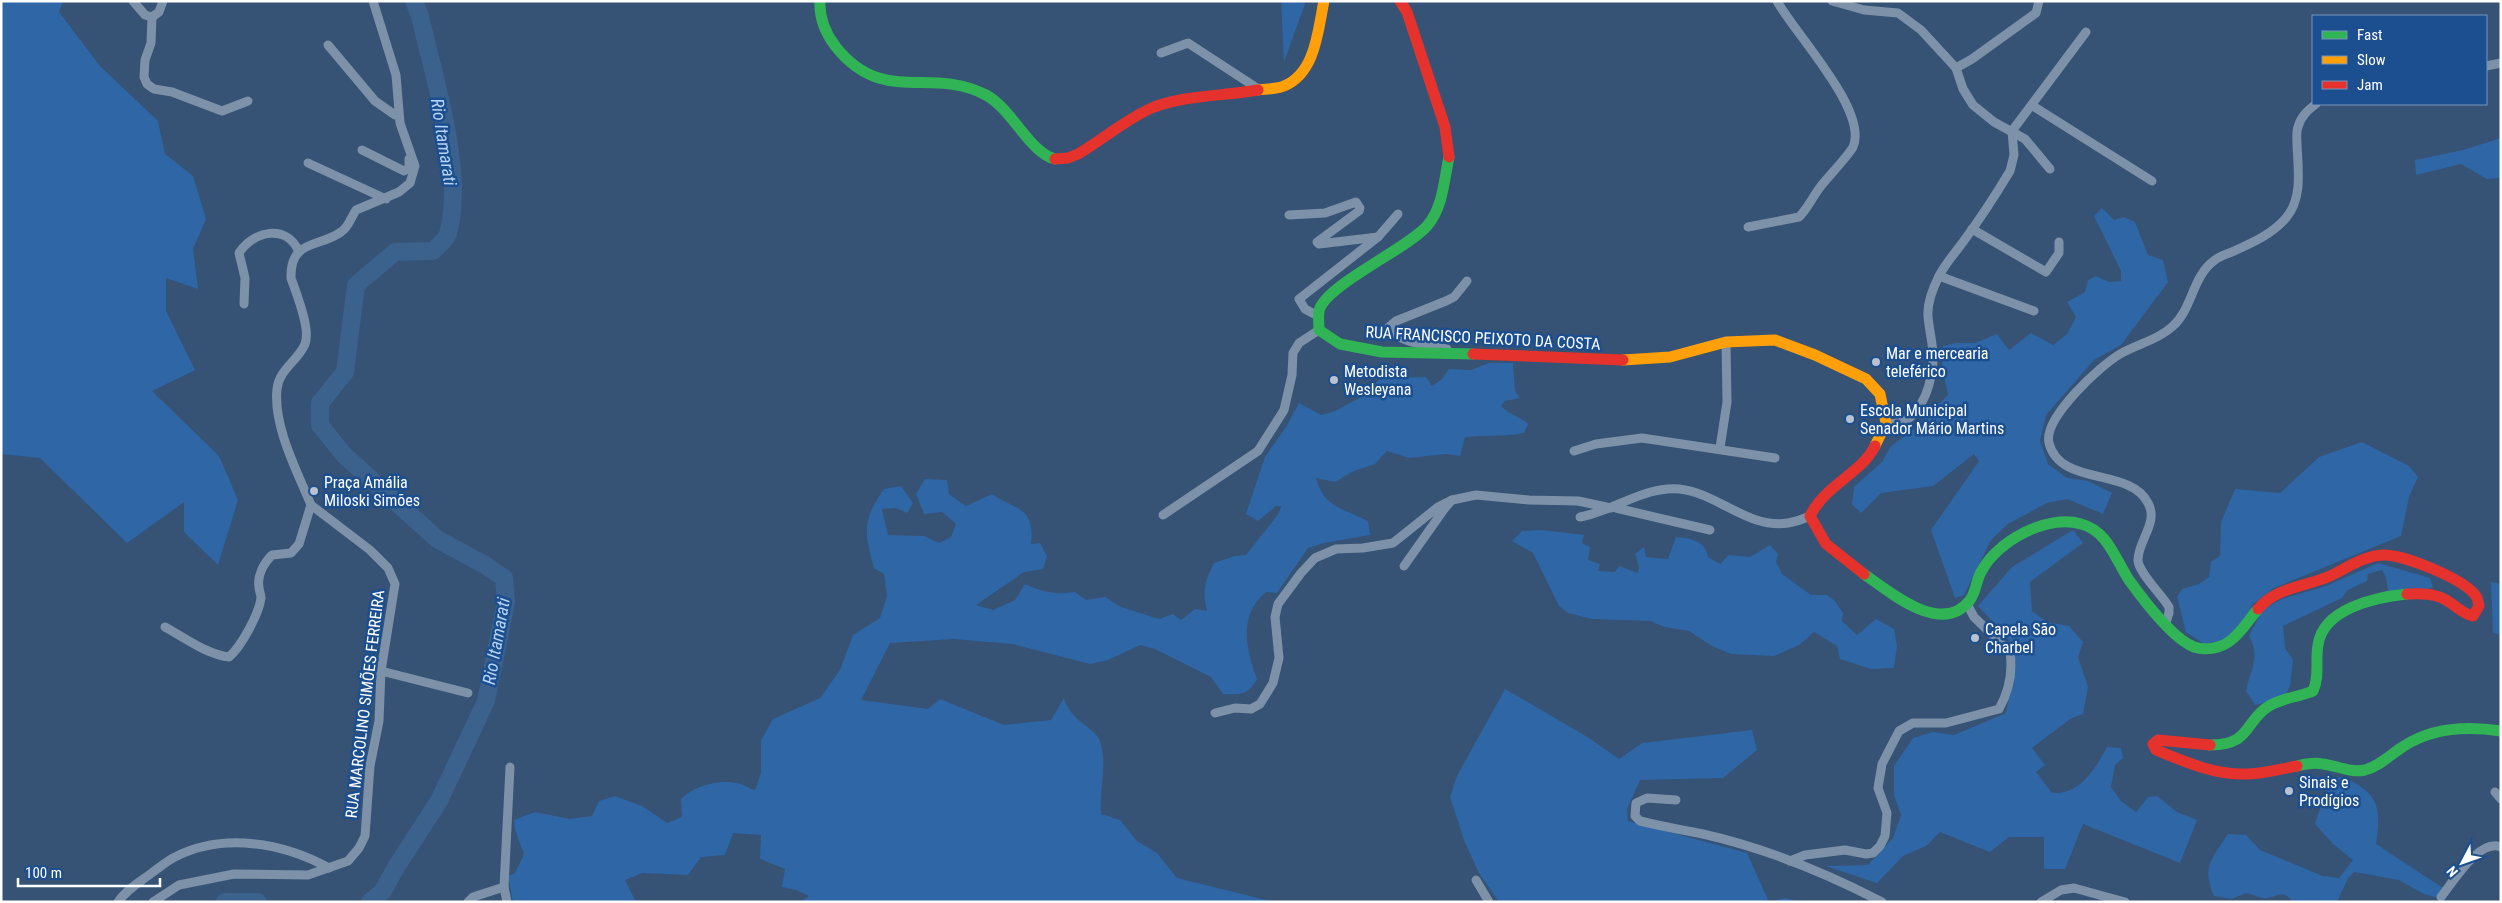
<svg xmlns="http://www.w3.org/2000/svg" width="2502" height="903" font-family="'Roboto Condensed',sans-serif">
<style>
.green{fill:#2f66a5}
.lines{fill:none;stroke-linecap:round;stroke-linejoin:round}
.river{stroke:#3b618d;stroke-width:18}
.street{stroke:#7d92a8;stroke-width:9}
.fast{stroke:#30b455;stroke-width:11}
.slow{stroke:#ff9f0a;stroke-width:11}
.jam{stroke:#e5322d;stroke-width:11}
.poi-dot{fill:#b9c2ce;stroke:#1b4f8f;stroke-width:2}
.labels{text-anchor:middle;dominant-baseline:central;stroke-width:5;stroke-linejoin:round;paint-order:stroke}
.street-label{font-size:16px;fill:#fff;stroke:#1b4f8f}
.poi-label{font-size:16px;fill:#fff;stroke:#1b4f8f;text-anchor:start}
.water-label{font-size:18px;font-style:italic;fill:#b5d3f5;stroke:#1b4f8f}
</style>
<rect width="100%" height="100%" fill="#365274"/>
<g class="green">
<polygon points="1,1 63,1 59,12 100,66 158,121 165,154 193,176 206,219 193,249 198,289 166,278 166,311 195,370 152,391 219,456 238,500 218,565 184,532 184,502 127,543 40,458 1,454"/>
<polygon points="1281,1 1306,1 1284,62"/>
<polygon points="2501,138 2501,178 2487,179 2461,164 2416,175 2415,160 2463,150"/>
<polygon points="2102,208 2114,220 2124,217 2135,222 2148,255 2163,260 2168,282 2121,345 2094,360 2046,415 2040,441 2048,464 2067,478 2088,481 2112,493 2103,514 2067,499 2047,503 2008,524 1991,540 1964,595 1955,598 1931,530 1979,461 1974,454 1933,486 1881,493 1861,513 1852,504 1854,487 1882,462 1891,446 1912,431 1948,395 1942,367 1943,346 1956,343 1975,343 1997,334 2009,350 2031,333 2053,345 2067,334 2076,317 2067,302 2085,292 2088,280 2096,276 2109,282 2121,281 2121,271 2094,216"/>
<path d="M1489 363H1513L1515 391 1520 398 1505 401 1501 406C1510 415 1519 416 1528 424L1524 433C1504 437 1485 435 1465 437L1460 456 1446 454 1409 458 1387 451 1375 464 1354 471 1335 482 1316 478C1324 508 1343 508 1368 521L1370 535 1324 543 1308 548 1277 593 1266 592C1238 615 1246 649 1257 679 1249 695 1240 695 1223 694L1211 677 1155 649 1140 645 1108 660 1090 664 1012 644 954 639 890 643 861 700 928 709 940 699 1004 725 1051 720 1064 698C1071 722 1095 727 1100 741 1108 765 1099 790 1101 814L1120 820 1137 841 1157 853 1177 878 1274 902H801L809 896 796 890 782 887 785 869 760 859 761 835 733 833 725 855 701 857 688 875 642 873 625 880 636 902H513L508 876 515 873 524 854 515 830 514 820 535 812 570 819 592 816 599 801 615 796 642 806 667 823 682 817 681 799C694 786 718 779 736 783 743 784 749 788 755 790L761 773V740L773 719 820 698 840 670 853 635 880 618 887 596 884 574 874 568C864 532 862 520 884 489L901 486 913 503 907 513 896 508 882 509 888 535 924 536 939 543 951 537 956 524 942 512 924 514 916 494 925 479 947 480 949 494 966 506 992 494C1018 511 1035 507 1031 544L1040 543 1047 556 1043 569 1024 572 976 605 993 610 1015 600 1025 584C1042 592 1056 595 1075 592L1086 600 1105 597 1121 607 1159 619 1173 614 1181 620 1195 609 1207 611C1202 592 1205 580 1214 563L1235 556 1246 555 1279 513 1281 506H1276L1258 521 1246 514 1265 457 1286 427 1299 403 1321 415 1335 411 1363 396 1381 378 1426 377 1432 386 1441 380 1449 369 1471 370Z"/>
<polygon points="2362,442 2409,466 2418,477 2409,497 2401,536 2274,588 2252,605 2246,619 2225,640 2204,644 2186,632 2177,597 2182,589 2199,584 2209,577 2211,562 2220,556 2221,522 2235,489 2280,493 2319,457"/>
<path d="M1542 530 1584 535 1582 543 1590 547 1588 560 1600 564 1598 571 1615 572 1619 566 1638 573 1639 567 1635 554 1644 547 1646 557 1668 559 1676 537C1690 538 1706 541 1708 557L1720 564 1729 555 1750 557 1770 545 1778 554 1776 562 1782 574 1811 595H1827L1835 601 1843 613 1842 621 1857 635 1876 619 1894 629 1897 646 1894 668 1871 669 1840 659 1837 646 1814 632 1799 645 1774 656 1731 654 1712 646 1689 631 1665 627 1650 621 1592 619 1568 613 1559 606 1533 553 1512 541 1522 531Z"/>
<path d="M2073 530 2083 543 2030 582 2032 611 2047 622 2069 626 2083 642 2078 657 2088 687 2083 714 2070 719 2032 748 2045 765 2036 772 2052 793C2080 795 2095 769 2107 747L2121 748 2123 758 2115 765 2111 787 2121 801 2136 812 2148 797 2157 796 2177 812 2197 820 2180 863 2083 824 2065 869H2044V837H2009L1990 852 1940 832 1926 846 1903 856 1877 883 1826 866 1868 865 1893 838 1901 815 1894 795V766L1913 738 1933 732 1954 735 2006 713 2016 663 2008 638 1978 606 2012 567Z"/>
<path d="M2378 563 2430 578 2433 587 2425 590 2388 591 2386 578 2382 570 2368 574 2367 581 2348 590 2342 598 2283 626 2285 648 2293 660 2290 686 2284 698 2255 705 2246 691C2250 669 2261 659 2249 636L2263 609 2282 599 2326 586Z"/>
<polygon points="2491,582 2501,584 2501,635 2493,633"/>
<polygon points="1505,689 1589,738 1619,759 1642,743 1752,730 1757,750 1723,778 1640,780 1627,809 1628,821 1747,853 1769,902 1785,898 1801,902 1499,902 1479,873 1465,843 1450,797 1457,776"/>
<path d="M2342 777C2378 792 2382 806 2376 844L2443 888 2438 898 2424 894 2399 880 2354 872 2348 878 2337 902H2293C2280 886 2276 900 2263 898 2257 897 2251 894 2246 893L2231 899 2214 896C2201 867 2212 858 2228 834L2246 835 2260 850 2323 876 2339 878 2353 860 2333 844 2315 824C2319 809 2327 795 2329 780Z"/>
</g>
<g class="lines">
<g class="river">
<polyline points="225,902 258,902"/>
<path d="M370 902 383 891 396 867 439 801 486 701 506 602 504 578 485 565 437 539 344 455 320 425V403L345 372 356 285 395 252 433 251C438 246 446 240 448 234 465 171 434 79 420 16L414 1"/>
</g>
<g class="street">
<polyline points="133,1 145,15 152,17 159,12 163,1"/>
<polyline points="1832,1 1864,10 1898,13 1921,30 1956,68 1963,89 1973,105 1994,122 2025,139 2050,169"/>
<polyline points="152,17 151,43 145,60 144,77 147,84 154,89 172,92 222,111 248,101"/>
<polyline points="328,45 375,101 395,115"/>
<polyline points="1161,53 1188,43 1260,90"/>
<polyline points="2486,66 2501,63"/>
<polyline points="1956,68 1972,59 2036,13 2039,1"/>
<polyline points="2033,106 2152,181"/>
<polyline points="362,150 404,171 409,168 409,159"/>
<polyline points="308,163 386,199"/>
<polyline points="1289,215 1325,213 1356,202 1360,208 1359,211 1317,242 1319,244 1378,237"/>
<path d="M1748 227 1799 217C1808 208 1813 196 1821 186 1828 177 1849 155 1853 147 1869 111 1795 34 1777 1"/>
<polyline points="1972,229 2046,272 2059,253 2059,242"/>
<polyline points="1939,276 2034,311"/>
<path d="M244 304 245 278 239 253C253 231 287 223 299 252"/>
<polyline points="1318,316 1305,309 1299,299 1378,237 1398,214"/>
<path d="M1447 349C1430 345 1398 344 1389 327L1396 321 1446 301 1454 297 1467 281"/>
<path d="M1886 423C1918 429 1931 388 1933 362 1934 346 1929 331 1928 316 1927 303 1933 288 1939 276 1945 264 1955 253 1963 242 1980 219 1995 196 2010 171L2014 155 2012 131 2086 32"/>
<polyline points="1720,448 1727,402 1726,342"/>
<polyline points="1574,451 1596,444 1642,438 1775,458"/>
<path d="M311 505C297 471 273 426 277 389 279 369 298 361 305 344 311 329 296 293 291 278 290 239 319 248 341 232 349 227 351 217 356 210L399 192 410 183 415 166 400 123 396 75 373 1"/>
<polyline points="1616,508 1710,530"/>
<polyline points="1163,515 1258,451 1284,410 1292,375 1293,353 1299,343 1319,330"/>
<path d="M1580 517C1614 511 1644 486 1679 489 1718 493 1747 529 1788 523 1795 522 1803 519 1810 516"/>
<polyline points="1404,566 1445,508 1452,500 1476,495 1529,500 1578,501 1611,508"/>
<path d="M2166 622 2169 613V607C2162 595 2138 572 2138 560 2138 540 2159 523 2148 503 2130 467 2060 487 2049 443 2043 418 2100 366 2120 354 2137 344 2158 340 2173 326 2193 308 2192 276 2215 260 2220 256 2227 254 2232 252 2252 243 2271 235 2286 218 2303 198 2298 169 2297 145 2297 140 2296 132 2298 127 2301 116 2308 110 2316 104"/>
<path d="M165 627C185 638 206 654 229 657 241 647 259 614 261 598 261 594 259 591 259 587 257 575 264 563 272 555L291 553 299 544 311 505"/>
<polyline points="381,671 468,693"/>
<polyline points="1215,713 1235,708 1251,709 1260,704 1273,683 1279,658 1275,617 1278,604 1301,573 1315,558 1336,549 1363,548 1393,543 1438,507 1452,500"/>
<polyline points="2495,792 2501,799"/>
<path d="M1676 800 1647 798 1636 803 1635 816 1640 821C1661 826 1682 830 1703 834 1765 848 1826 873 1882 902"/>
<path d="M1790 861 1805 855 1845 850 1866 854 1873 853 1880 846 1885 836 1887 813 1878 788 1882 764 1899 731 1913 723H1946L1999 709C2009 691 2013 672 2010 652L1974 617 1967 604"/>
<polyline points="1476,880 1489,902"/>
<polyline points="504,887 507,902"/>
<path d="M2441 897C2453 882 2479 838 2501 847"/>
<path d="M118 902C126 890 141 881 153 872 160 867 167 861 175 857 224 832 283 843 329 868"/>
<polyline points="153,902 179,885 234,874 308,875 348,861 359,848 365,836 370,766 379,721 381,671 395,584 388,568 370,550 311,505"/>
<polyline points="468,902 473,897 504,887 510,767"/>
<polyline points="2041,902 2061,890 2074,888 2125,902"/>
</g>
<g class="fast">
<path d="M820 1C819 18 826 34 836 47 883 106 930 66 986 95 1012 109 1030 153 1055 159"/>
<path d="M1449 157C1444 180 1443 208 1427 226 1407 249 1324 286 1319 311 1318 317 1319 324 1319 330L1340 344 1382 352 1473 354"/>
<path d="M1864 574C1890 592 1942 637 1970 600 1976 592 1976 581 1981 572 1997 541 2047 514 2081 524 2108 531 2115 559 2129 580 2142 598 2173 639 2194 647 2206 651 2221 648 2230 641 2242 632 2249 619 2258 609"/>
<path d="M2210 745C2252 745 2244 721 2269 706 2282 698 2299 697 2313 691 2320 676 2315 661 2318 645 2323 608 2377 597 2407 594"/>
<path d="M2297 766C2305 764 2314 762 2323 764 2338 766 2350 773 2365 770 2380 766 2391 754 2404 746 2433 727 2468 726 2501 731"/>
</g>
<g class="slow">
<path d="M1258 90C1266 89 1277 89 1284 86 1316 73 1318 29 1324 1"/>
<polyline points="1623,360 1670,357 1726,342 1775,340 1815,355 1866,379 1880,394 1886,423 1875,446"/>
</g>
<g class="jam">
<polyline points="1400,1 1407,12 1445,127 1449,157"/>
<path d="M1055 159 1068 158 1078 154C1104 139 1127 118 1154 107 1186 95 1224 96 1258 90"/>
<polyline points="1473,354 1623,360"/>
<path d="M1864 574 1826 544 1810 516C1826 484 1861 474 1875 446"/>
<path d="M2258 609C2276 587 2305 587 2330 576 2347 568 2363 556 2383 555 2403 554 2464 579 2476 596 2478 599 2478 603 2479 606L2473 616C2463 614 2457 607 2449 602 2438 593 2421 593 2407 594"/>
<path d="M2210 745 2158 740 2153 744 2156 750C2185 762 2215 775 2246 774 2263 774 2280 769 2297 766"/>
</g>
</g>
<g class="poi-dot">
<circle cx="1876" cy="362" r="5"/>
<circle cx="1334" cy="380" r="5"/>
<circle cx="1850" cy="419" r="5"/>
<circle cx="314" cy="491" r="5"/>
<circle cx="1975" cy="638" r="5"/>
<circle cx="2289" cy="791" r="5"/>
</g>
<g class="labels">
<g class="street-label">
<text transform="translate(1483 338) rotate(3)">RUA FRANCISCO PEIXOTO DA COSTA</text>
<text transform="translate(365 704) rotate(-83)">RUA MARCOLINO SIMÕES FERREIRA</text>
</g>
<g class="poi-label">
<text x="1886" y="353">Mar e mercearia<tspan x="1886" dy="18">teleférico</tspan></text>
<text x="1344" y="371">Metodista<tspan x="1344" dy="18">Wesleyana</tspan></text>
<text x="1860" y="410">Escola Municipal<tspan x="1860" dy="18">Senador Mário Martins</tspan></text>
<text x="324" y="482">Praça Amália<tspan x="324" dy="18">Miloski Simões</tspan></text>
<text x="1985" y="629">Capela São<tspan x="1985" dy="18">Charbel</tspan></text>
<text x="2299" y="782">Sinais e<tspan x="2299" dy="18">Prodígios</tspan></text>
</g>
<g class="water-label">
<text transform="translate(444 142) rotate(81)">Rio Itamarati</text>
<text transform="translate(496 641) rotate(-80)">Rio Itamarati</text>
</g>
</g>
<rect width="2502" height="903" fill="none" stroke="#ffffff" stroke-width="5"/>
<rect x="2312" y="15" width="175" height="90" fill="#1b4f8f" stroke="#7695bc"/>
<rect x="2322" y="31" width="25" height="8" fill="#30b455" stroke="#7695bc"/>
<text x="2357" y="40" font-size="15" fill="#ffffff">Fast</text>
<rect x="2322" y="56" width="25" height="8" fill="#ff9f0a" stroke="#7695bc"/>
<text x="2357" y="65" font-size="15" fill="#ffffff">Slow</text>
<rect x="2322" y="81" width="25" height="8" fill="#e5322d" stroke="#7695bc"/>
<text x="2357" y="90" font-size="15" fill="#ffffff">Jam</text>
<g transform="translate(2462 863) rotate(229)" stroke="#1b4f8f" stroke-width="4" paint-order="stroke">
<path d="M0-4L9 19L0 12L-9 19Z" fill="#ffffff"/>
<text y="-8" font-size="14" font-weight="bold" text-anchor="middle" fill="#ffffff">N</text>
</g>
<path d="M18 878v8h142v-8" fill="none" stroke="#ffffff" stroke-width="2.5"/>
<text x="25" y="878" font-size="15" fill="#ffffff" stroke="#1b4f8f" stroke-width="4" paint-order="stroke">100 m</text>
</svg>
